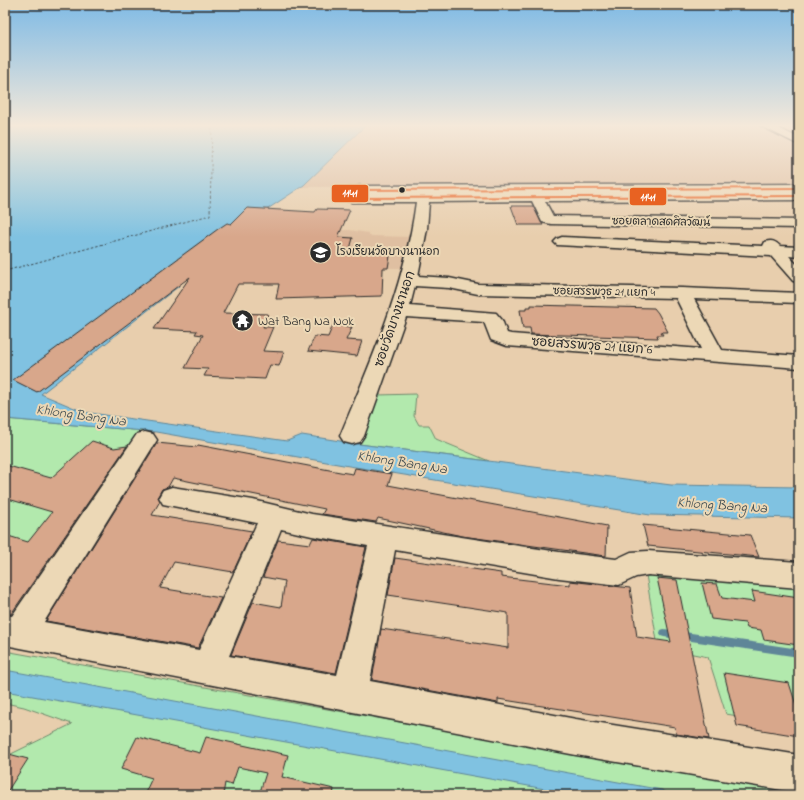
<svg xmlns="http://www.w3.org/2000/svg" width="804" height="800" font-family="'Indie Flower','Playpen Sans Thai',sans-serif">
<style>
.built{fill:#dfbfa1}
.green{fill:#b2e9ad;stroke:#6e8a6c}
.water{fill:#80c2e1;stroke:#5e8698}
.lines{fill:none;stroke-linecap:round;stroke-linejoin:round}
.stream{fill:#5e8698;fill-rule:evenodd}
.ferry{stroke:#3c494f;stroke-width:1;stroke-dasharray:2.5 2;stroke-linecap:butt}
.building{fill:#d8a78b;stroke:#2b2b2b}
.minor-casing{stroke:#2b2b2b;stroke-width:3}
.major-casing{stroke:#2b2b2b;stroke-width:3}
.minor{fill:#ecd8b6;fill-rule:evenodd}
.major{fill:#ecd8b6;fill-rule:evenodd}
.bus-1-casing{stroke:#ecd8b6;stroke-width:3}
.bus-1{fill:#e86222;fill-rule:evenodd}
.bus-dot{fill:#2b2b2b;stroke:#ecd8b6;stroke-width:1.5}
.labels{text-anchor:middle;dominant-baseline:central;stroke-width:4;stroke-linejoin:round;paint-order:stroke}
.far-street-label{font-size:11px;fill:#2b2b2b;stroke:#ecd8b6}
.far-poi-label{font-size:11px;fill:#2b2b2b;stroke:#ecd8b6;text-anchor:start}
.street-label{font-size:13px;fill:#2b2b2b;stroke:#ecd8b6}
.poi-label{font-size:13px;fill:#2b2b2b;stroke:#ecd8b6;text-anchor:start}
.water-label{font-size:14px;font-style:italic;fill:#3c494f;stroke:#ecd8b6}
.line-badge{stroke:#ecd8b6;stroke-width:1.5}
.badge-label{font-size:11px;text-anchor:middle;font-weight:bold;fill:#fff}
</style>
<rect width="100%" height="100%" fill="#e8cead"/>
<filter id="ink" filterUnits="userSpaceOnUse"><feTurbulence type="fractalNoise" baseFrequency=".025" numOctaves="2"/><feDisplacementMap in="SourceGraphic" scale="8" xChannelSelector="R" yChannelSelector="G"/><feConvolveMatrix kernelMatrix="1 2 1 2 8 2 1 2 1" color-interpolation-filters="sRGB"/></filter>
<g filter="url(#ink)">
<g class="built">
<polygon points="366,125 754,125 799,147 799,184 302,187"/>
<polygon points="771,125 799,125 799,138"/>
<polygon points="259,229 349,230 369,233 369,236 411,237 406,268 217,267"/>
</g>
<g class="green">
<polygon points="416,394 414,416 419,425 429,425 436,439 489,461 359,444 378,395"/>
<polygon points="5,419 146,431 5,605"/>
<polygon points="645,569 799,584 799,743 791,725 726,714 708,657 658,647"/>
<polygon points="5,651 799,794 799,795 5,795 5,757 72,724 24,707 5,703"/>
</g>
<g class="water">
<polygon points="5,125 366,125 304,185 160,280 179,286 41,394 84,412 287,441 302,435 359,444 671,485 799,487 799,518 650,515 349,466 156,432 5,419"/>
<polygon points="5,670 662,790 672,795 578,795 5,691"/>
</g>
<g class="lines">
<polygon class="stream" points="664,629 799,649 799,657 664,637 661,636 660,633 661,630"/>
<polyline class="ferry" points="5,271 210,215 212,125"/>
</g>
<g class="building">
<polygon points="511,206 533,206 543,225 518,225"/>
<polygon points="247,208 315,212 317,209 350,210 338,237 353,238 350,249 391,250 388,268 383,268 382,296 276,299 279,284 238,284 223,313 268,314 263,327 273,327 263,351 284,352 279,366 270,365 265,379 204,376 208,369 185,368 203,335 195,334 197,331 154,329 190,277 37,392 13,380 218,229 227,223 231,224"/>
<polygon points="531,305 654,308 658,313 668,332 661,332 663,335 657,335 658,338 531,334 530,328 523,328 520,310 526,310 526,307 531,307"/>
<polygon points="333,325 352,327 346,340 362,341 357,356 308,351 315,336 328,337"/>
<polygon points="92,441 114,448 127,446 11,614 5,614 5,535 28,542 52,512 5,498 5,465 51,478"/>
<polygon points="157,443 197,447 198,445 340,472 353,474 355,468 392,474 388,485 607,526 606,556 462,536 378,518 376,522 322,514 325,509 173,478 168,487 162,489 158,496 160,501 152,515 252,531 233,572 174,562 160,588 221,598 198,648 46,621"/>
<polygon points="643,525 750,535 759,557 648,546"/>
<polygon points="313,538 366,547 336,673 231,655 253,602 281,607 285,581 263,577 278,540 310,544"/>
<polygon points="395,558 501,573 501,577 570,585 570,581 630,588 637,637 671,642 657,578 677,580 709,739 676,734 675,727 498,699 498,703 372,680 381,629 508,648 508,613 388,595"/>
<polygon points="702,583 717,584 722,598 755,602 752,591 799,598 799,645 764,640 761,630 747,628 745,623 711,619"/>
<polygon points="724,673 789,683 799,714 799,736 737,726"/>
<polygon points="137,737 200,753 206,737 288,755 282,777 334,789 333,795 259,795 266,773 238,767 232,785 225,783 223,795 144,795 152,778 121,769"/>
<polygon points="5,753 28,759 5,795"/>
</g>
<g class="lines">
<defs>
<g id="minor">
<path d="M799 184V192L360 194 799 192V200L545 201 553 216 799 220V228L551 224 542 222 532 201 429 202 427 229 418 276 449 278 478 284 682 288 799 293V303L694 299 722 350 799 356V368L507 346 491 340 484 322 406 317 364 436 360 442 352 444 344 442 340 436C372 359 405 285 416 202H352L347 201 342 195 344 189 360 186ZM415 286 449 288 478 294 676 298 701 349 511 334 507 333 502 320 496 313 410 306Z"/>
<path d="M562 237 763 246 765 242C772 240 775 241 780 246L799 247V257L789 256 799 267V282L793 281 771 256 557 245 554 242 557 239Z"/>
<path d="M145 432 153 434 157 440 44 622 199 650 257 523 163 504 159 497 163 490 172 487 253 500 312 514 559 552 616 559 631 552 648 551 799 562V588L648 575 636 577 619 585 559 578 395 550 370 681 576 719 799 755V793L576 755 5 645V615L12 616 137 434ZM281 529 312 536 368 546 337 675 229 656Z"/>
</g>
<polygon id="major" points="759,125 772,125 799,138 799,145"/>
</defs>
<use href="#minor" class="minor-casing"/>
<use href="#major" class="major-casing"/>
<use href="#minor" class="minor"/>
<use href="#major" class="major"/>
<defs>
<polygon id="bus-1" points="799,187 799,189 360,191 351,193 353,197 799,195 799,197 352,199 350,198 348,192 360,189"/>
</defs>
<use href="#bus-1" class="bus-1-casing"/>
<use href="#bus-1" class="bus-1"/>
</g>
</g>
<linearGradient id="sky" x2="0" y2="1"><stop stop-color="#7ebae5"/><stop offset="0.53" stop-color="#f5e9da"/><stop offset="1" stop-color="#f5e9da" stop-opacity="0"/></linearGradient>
<rect width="804" height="237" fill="url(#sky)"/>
<defs>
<symbol id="school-disc" viewBox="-11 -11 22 22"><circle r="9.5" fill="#2b2b2b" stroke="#ecd8b6"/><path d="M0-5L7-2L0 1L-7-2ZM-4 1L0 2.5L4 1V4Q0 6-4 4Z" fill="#fff"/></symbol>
<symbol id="temple-disc" viewBox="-11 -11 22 22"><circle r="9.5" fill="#2b2b2b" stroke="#ecd8b6"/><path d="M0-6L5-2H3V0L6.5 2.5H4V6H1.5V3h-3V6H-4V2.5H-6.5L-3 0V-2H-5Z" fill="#fff"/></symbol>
</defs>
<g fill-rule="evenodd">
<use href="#school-disc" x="308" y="240" width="25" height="25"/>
<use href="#temple-disc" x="230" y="308" width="25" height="25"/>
</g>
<circle class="bus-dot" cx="402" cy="190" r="3.5"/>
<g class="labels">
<g class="far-street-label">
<text transform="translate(661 222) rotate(1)">ซอยตลาดสดศิลวัฒน์</text>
<text transform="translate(604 292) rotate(1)">ซอยสรรพวุธ 21 แยก 4</text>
</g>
<g class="far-poi-label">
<text x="336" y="252">โรงเรียนวัดบางนานอก</text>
</g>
<g class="street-label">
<text transform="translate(395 319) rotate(-71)">ซอยวัดบางนานอก</text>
<text transform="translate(592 346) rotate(4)">ซอยสรรพวุธ 21 แยก 6</text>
</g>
<g class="poi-label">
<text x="258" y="321">Wat Bang Na Nok</text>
</g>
<g class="water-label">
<text transform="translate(81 416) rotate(8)">Khlong Bang Na</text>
<text transform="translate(402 463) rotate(9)">Khlong Bang Na</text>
<text transform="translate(722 506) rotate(4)">Khlong Bang Na</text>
</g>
</g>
<g class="line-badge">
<rect x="331" y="184" width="38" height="19" rx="4" fill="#e86222"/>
<rect x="629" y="187" width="38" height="19" rx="4" fill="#e86222"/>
</g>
<g class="badge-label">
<text x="350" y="197">1141</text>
<text x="648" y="201">1141</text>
</g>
<rect width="804" height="800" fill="none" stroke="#ecd8b6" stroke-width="20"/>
<rect x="10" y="10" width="784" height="780" fill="none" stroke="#2b2b2b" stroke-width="1.5" filter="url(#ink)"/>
</svg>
